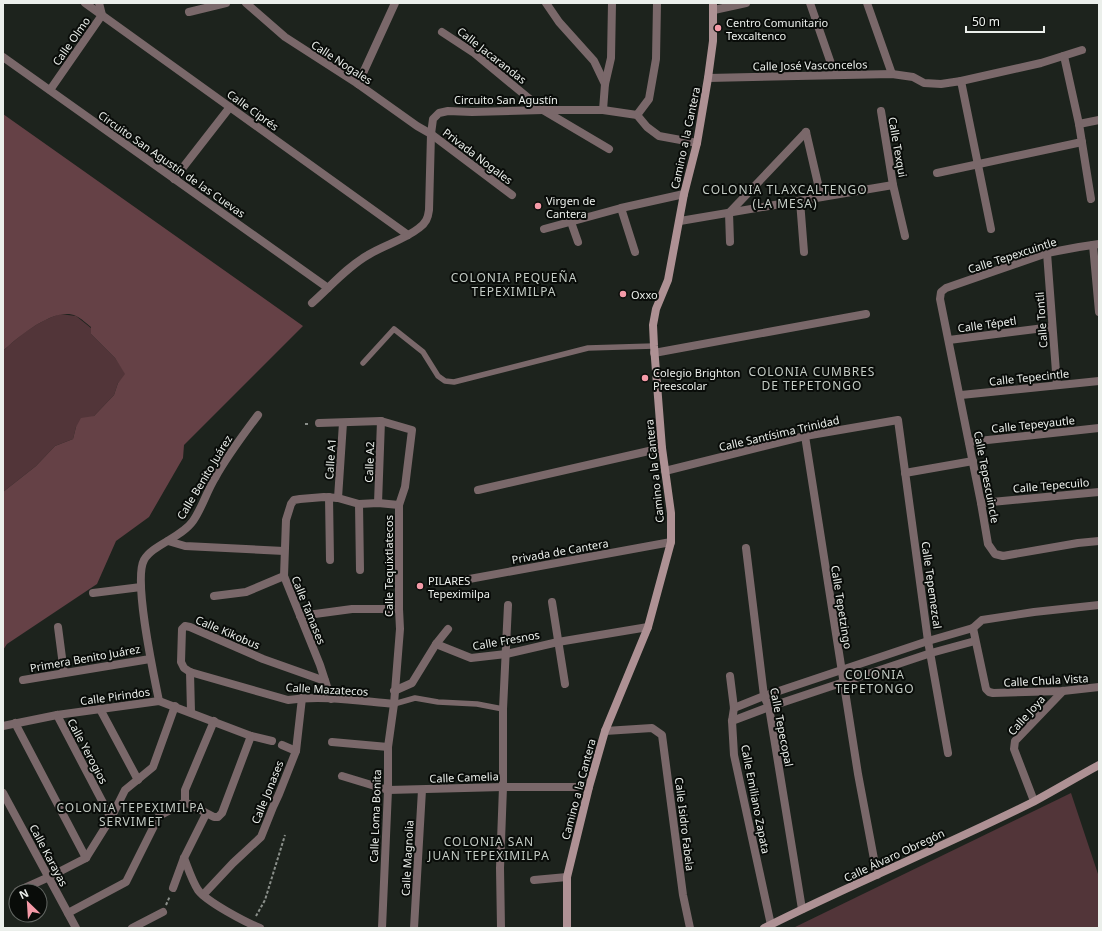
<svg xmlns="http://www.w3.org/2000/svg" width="1102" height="931" font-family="'Noto Sans',sans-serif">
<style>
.green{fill:#523539}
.forest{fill:#654146}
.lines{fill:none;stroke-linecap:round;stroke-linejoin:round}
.path{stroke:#8a8f8a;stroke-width:2;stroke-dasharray:3 2;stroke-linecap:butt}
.lane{stroke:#7a686a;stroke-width:5.5}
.street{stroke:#7a686a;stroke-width:8}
.secondary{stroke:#ae9194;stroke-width:8}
.poi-dot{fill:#f49aa7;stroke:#090c09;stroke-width:1.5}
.labels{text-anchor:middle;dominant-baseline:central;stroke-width:4;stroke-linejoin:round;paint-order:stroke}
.poi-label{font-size:11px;fill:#ebefeb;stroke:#090c09;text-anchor:start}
.street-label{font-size:11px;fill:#ebefeb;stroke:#090c09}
.neighbourhood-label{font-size:12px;letter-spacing:1px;fill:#c4ccc5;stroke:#090c09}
</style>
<rect width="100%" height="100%" fill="#1d231d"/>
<g class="green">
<path d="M60 314 76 316 91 328V334L115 358 126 374 118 383 114 395 94 416 76 427 73 439 55 446 36 466 3 492V351C20 335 38 321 60 314Z"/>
<polygon points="1071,793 1099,877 1099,928 793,928"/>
</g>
<path class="forest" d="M3 114 303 326 184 445 183 458 149 517 116 541 97 584 7 644 3 650V492L36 466 55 446 73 439 76 427 81 418 94 416 114 395 118 383 125 374 115 358 91 334V327C87 324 81 318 76 316 55 306 18 337 3 351Z"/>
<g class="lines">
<g class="path">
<polyline points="305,424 310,424"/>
<polyline points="166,905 170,896"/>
<polyline points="256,916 265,900 285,835"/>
</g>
<g class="lane">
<polyline points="363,363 394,329 423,352 438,376 445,381 454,382 588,348 654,346"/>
<polyline points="394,704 415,698 438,702 477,704 503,709"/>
</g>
<g class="street">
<polyline points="85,3 408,235"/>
<polyline points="246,3 285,37 358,84 417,126 431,134 512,195"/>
<polyline points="546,3 559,22 594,61 605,84"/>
<polyline points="810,3 835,75"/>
<polyline points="867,3 892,74"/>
<polyline points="714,10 746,3"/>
<polyline points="189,12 226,3"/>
<polyline points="442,32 474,53 543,110 609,149"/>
<polyline points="1064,56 1079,124 1091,199"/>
<polyline points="3,57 328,288"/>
<polyline points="708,78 892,74 913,77 924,83 941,84 961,81 991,229"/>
<polyline points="961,81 1041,63 1082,50"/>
<polyline points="358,84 395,3"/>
<polyline points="50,90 102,15 99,3"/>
<polyline points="603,110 605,84 611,58 612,3"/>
<polyline points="881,111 893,185 905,236"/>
<polyline points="637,115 649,99 656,59 657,3"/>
<polyline points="1079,124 1099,120"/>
<polyline points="806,132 821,197"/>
<polyline points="937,173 1082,142"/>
<polyline points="174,179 230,107"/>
<polyline points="800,201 804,252"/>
<polyline points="621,208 635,252"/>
<polyline points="680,221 893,185"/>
<polyline points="571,222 578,242"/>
<polyline points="544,229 621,208 684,194"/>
<polyline points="730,242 729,213 806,132"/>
<polyline points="1099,244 1079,247 1047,253 946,288 941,292 940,299 981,503 988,544 995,554 1003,556 1078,543 1099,541"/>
<polyline points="1093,245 1099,312"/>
<polyline points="1047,253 1057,385"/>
<path d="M312 303C330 287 347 267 368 255 384 245 404 240 419 228 426 223 428 218 429 210L431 134 433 119 439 113 448 111 472 112 543 110H603L637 115 647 127 659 136 697 143"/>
<polyline points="949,340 1052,327"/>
<polyline points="654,353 866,314"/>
<polyline points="961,395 1099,381"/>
<polyline points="319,423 381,421 412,430 405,487 399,505 399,609 400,629 394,704 388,747 388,790 382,928"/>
<polyline points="805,436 858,774 877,875"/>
<polyline points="969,442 1099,428"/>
<polyline points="665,471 805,436 898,420 928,641 948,753"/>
<polyline points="905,473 973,461"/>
<polyline points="478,490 662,448"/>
<polyline points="329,497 330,560"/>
<polyline points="338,498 343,423"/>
<polyline points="378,503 381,421"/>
<polyline points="981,503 1099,492"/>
<polyline points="359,504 360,570"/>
<polyline points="168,541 185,546 284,551"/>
<polyline points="746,548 764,696 769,707 802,909"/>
<polyline points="453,582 671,542"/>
<polyline points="93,593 141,587"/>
<polyline points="214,596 246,592 284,576"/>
<polyline points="552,602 565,684"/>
<polyline points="300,616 352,609 399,609"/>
<polyline points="58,627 64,673"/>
<polyline points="973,628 986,689 989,692 993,693 1063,691 1099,687"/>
<polyline points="436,644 471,658 506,654 558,642 648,627"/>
<polyline points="190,672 191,712"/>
<polyline points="730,676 734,708 732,721 734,755 771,925"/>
<polyline points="23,680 150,659"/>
<path d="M325 681 263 659 190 627 185 626 182 629 181 662 184 668 190 672 288 700C323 695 359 701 394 704"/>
<polyline points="394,691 412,683 436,644 448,629"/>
<polyline points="331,699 320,665 284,576 286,520 291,504 294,500 300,499 324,497 338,498 359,504 378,503 399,505"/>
<path d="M159 701C154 676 133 580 144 560 152 545 181 538 193 521 202 508 207 491 215 478 227 456 243 435 258 415"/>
<polyline points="734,708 764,696 928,641 973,628 982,620 1034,612 1099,605"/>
<polyline points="100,709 138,780"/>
<polyline points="57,715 111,818"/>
<polyline points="732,721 769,707 931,653 975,641"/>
<polyline points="15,723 86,858"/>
<polyline points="3,726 57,715 159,701 251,736 272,741"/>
<polyline points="605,731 652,728 662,735 683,895 690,928"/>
<polyline points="332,742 388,747"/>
<polyline points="282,745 296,751"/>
<polyline points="342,776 388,790 503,787 589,787"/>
<polyline points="3,793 76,928"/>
<polyline points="1034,801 1014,749 1015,741 1063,691"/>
<polyline points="185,802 214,817 218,817 222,813 251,736"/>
<polyline points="185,802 185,790 214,721"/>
<path d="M184 858C188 868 192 881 198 890 207 902 245 922 260 928"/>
<polyline points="534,880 567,877"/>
<polyline points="173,888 184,858 206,814"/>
<polyline points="18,891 49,877 86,858 111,818 125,790 153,767 175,706"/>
<polyline points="203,895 233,863 261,837 273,807 279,794 296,751 302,698"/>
<polyline points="68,913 126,882 159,816 185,802"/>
<polyline points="132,928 163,912"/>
<polyline points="414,928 422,790"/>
<polyline points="501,928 500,868 503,787 503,709 508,605"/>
</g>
<g class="secondary">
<polyline points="567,928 567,877 589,787 605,731 648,627 671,542 671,513 662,448 654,346 653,325 656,309 668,280 684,194 697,143 708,78 713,41 713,3"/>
<path d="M764 928C853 883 945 846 1033 802 1055 790 1077 777 1099 765"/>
</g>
</g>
<g class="poi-dot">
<circle cx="718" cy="28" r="4"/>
<circle cx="538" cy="206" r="4"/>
<circle cx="623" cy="294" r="4"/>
<circle cx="645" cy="378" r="4"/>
<circle cx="420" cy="586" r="4"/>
</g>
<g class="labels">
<g class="poi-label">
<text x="726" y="22">Centro Comunitario<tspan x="726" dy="13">Texcaltenco</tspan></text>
<text x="546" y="200">Virgen de<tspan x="546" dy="13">Cantera</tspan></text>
<text x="631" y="294">Oxxo</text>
<text x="653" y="372">Colegio Brighton<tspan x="653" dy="13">Preescolar</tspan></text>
<text x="428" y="580">PILARES<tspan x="428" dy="13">Tepeximilpa</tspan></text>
</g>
<g class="street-label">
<text transform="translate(71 41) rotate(-55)">Calle Olmo</text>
<text transform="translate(492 55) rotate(38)">Calle Jacarandas</text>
<text transform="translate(342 62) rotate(33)">Calle Nogales</text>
<text transform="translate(810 65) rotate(-1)">Calle José Vasconcelos</text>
<text x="506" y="99">Circuito San Agustín</text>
<text transform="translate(253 110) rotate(36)">Calle Ciprés</text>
<text transform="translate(685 138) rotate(-78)">Camino a la Cantera</text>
<text transform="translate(898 147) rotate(80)">Calle Texqui</text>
<text transform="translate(478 156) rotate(37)">Privada Nogales</text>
<text transform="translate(172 164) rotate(35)">Circuito San Agustín de las Cuevas</text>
<text transform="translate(1012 255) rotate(-18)">Calle Tepexcuintle</text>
<text transform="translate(1041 320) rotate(-94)">Calle Tontli</text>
<text transform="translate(987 324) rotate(-8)">Calle Tépetl</text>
<text transform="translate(1029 377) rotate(-6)">Calle Tepecintle</text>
<text transform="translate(1033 424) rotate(-6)">Calle Tepeyautle</text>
<text transform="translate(779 433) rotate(-13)">Calle Santísima Trinidad</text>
<text transform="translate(330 459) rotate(-86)">Calle A1</text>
<text transform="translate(369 462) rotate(-88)">Calle A2</text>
<text transform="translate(654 471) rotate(-96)">Camino a la Cantera</text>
<text transform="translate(204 477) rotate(-59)">Calle Benito Juárez</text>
<text transform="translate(987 477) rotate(79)">Calle Tepescuincle</text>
<text transform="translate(1051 485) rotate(-5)">Calle Tepecuilo</text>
<text transform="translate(560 551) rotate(-10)">Privada de Cantera</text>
<text transform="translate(388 566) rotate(-90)">Calle Tequixtlatecos</text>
<text transform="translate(932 585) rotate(82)">Calle Tepemezcal</text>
<text transform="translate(842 607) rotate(81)">Calle Tepetzingo</text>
<text transform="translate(309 610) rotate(68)">Calle Tamases</text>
<text transform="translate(228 632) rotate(23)">Calle Kikobus</text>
<text transform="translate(506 640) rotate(-10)">Calle Fresnos</text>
<text transform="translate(85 658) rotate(-10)">Primera Benito Juárez</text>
<text transform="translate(1046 680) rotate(-3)">Calle Chula Vista</text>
<text transform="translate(327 689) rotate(3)">Calle Mazatecos</text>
<text transform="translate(115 696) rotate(-8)">Calle Pirindos</text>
<text transform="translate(1026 715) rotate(-48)">Calle Joya</text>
<text transform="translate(782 727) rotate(79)">Calle Tepecopal</text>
<text transform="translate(88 751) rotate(62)">Calle Yerogios</text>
<text transform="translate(464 777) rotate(-2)">Calle Camelia</text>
<text transform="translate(578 789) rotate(-75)">Camino a la Cantera</text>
<text transform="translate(267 792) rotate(-68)">Calle Jonases</text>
<text transform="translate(756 799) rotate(79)">Calle Emiliano Zapata</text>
<text transform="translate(375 816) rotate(-88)">Calle Loma Bonita</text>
<text transform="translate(685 824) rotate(83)">Calle Isidro Fabela</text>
<text transform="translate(49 855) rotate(62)">Calle Karayas</text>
<text transform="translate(894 855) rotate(-25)">Calle Álvaro Obregón</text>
<text transform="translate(407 858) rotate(-87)">Calle Magnolia</text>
</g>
<g class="neighbourhood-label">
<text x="785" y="189">COLONIA TLAXCALTENGO<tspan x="785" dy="14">(LA MESA)</tspan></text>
<text x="514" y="277">COLONIA PEQUEÑA<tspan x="514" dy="14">TEPEXIMILPA</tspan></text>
<text x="812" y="371">COLONIA CUMBRES<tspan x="812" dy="14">DE TEPETONGO</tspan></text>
<text x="875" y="674">COLONIA<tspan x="875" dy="14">TEPETONGO</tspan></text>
<text x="131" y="807">COLONIA TEPEXIMILPA<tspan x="131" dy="14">SERVIMET</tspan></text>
<text x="489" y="841">COLONIA SAN<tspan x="489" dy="14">JUAN TEPEXIMILPA</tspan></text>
</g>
</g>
<rect width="1102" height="931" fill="none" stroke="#ebefeb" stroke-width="8"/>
<g transform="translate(28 903) rotate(335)"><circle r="19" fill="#090c09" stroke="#636763"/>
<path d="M0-3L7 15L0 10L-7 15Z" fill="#f49aa7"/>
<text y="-6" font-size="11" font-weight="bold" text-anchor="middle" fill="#ebefeb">N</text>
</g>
<path d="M966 26v6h78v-6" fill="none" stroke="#ebefeb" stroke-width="2"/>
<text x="972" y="26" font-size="12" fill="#ebefeb" stroke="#090c09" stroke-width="3" paint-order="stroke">50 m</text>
</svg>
